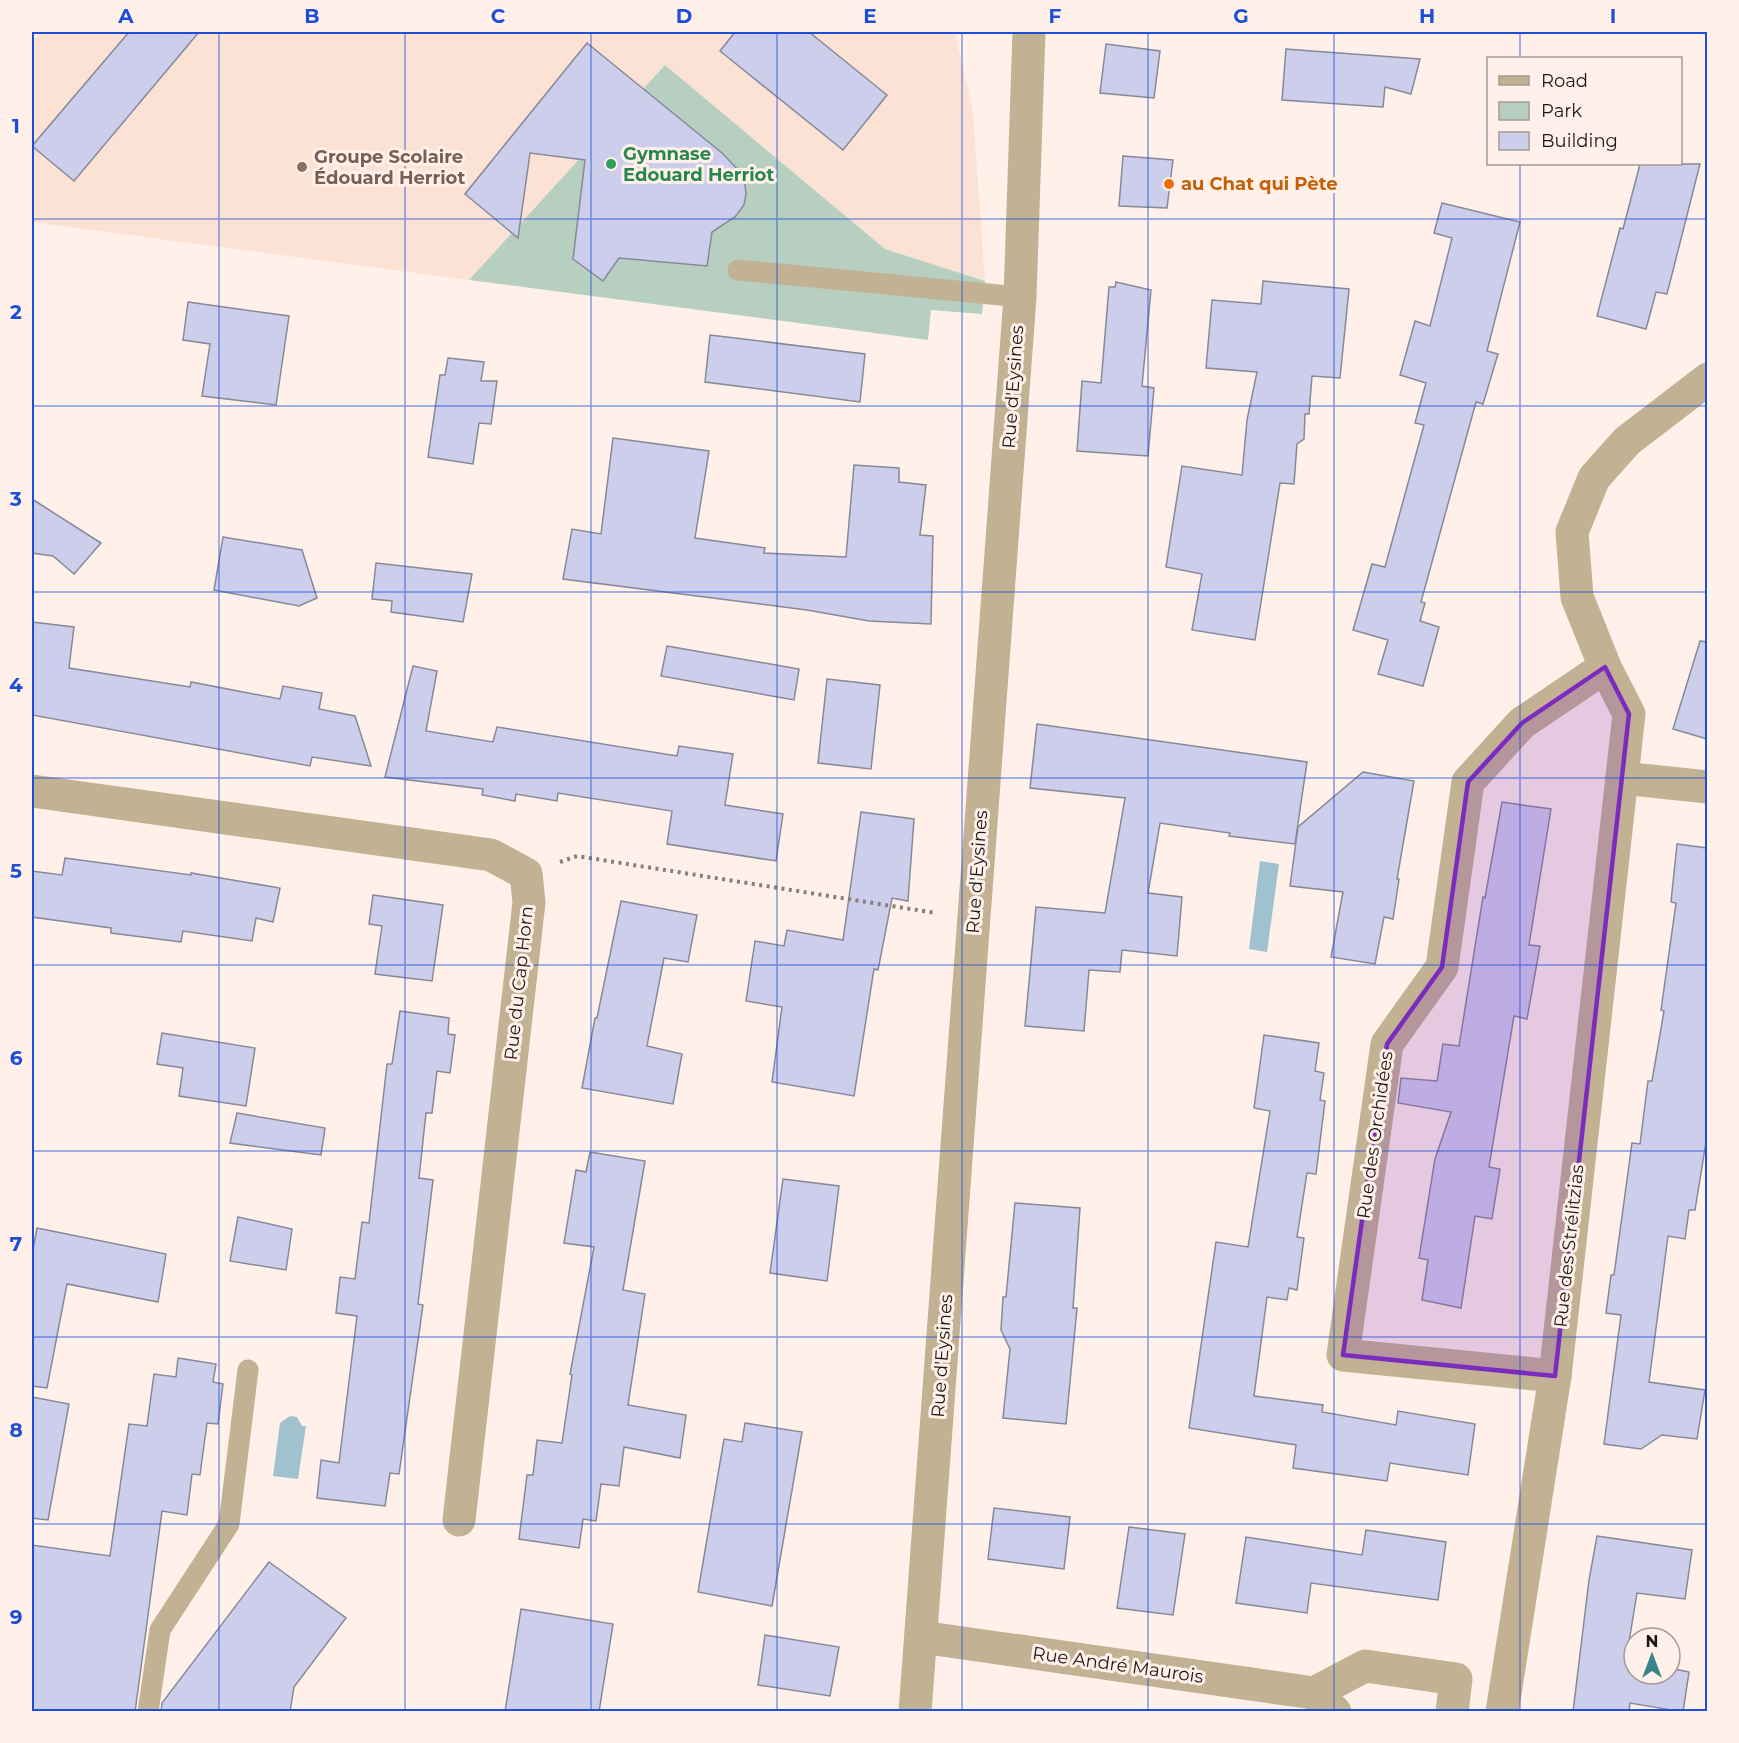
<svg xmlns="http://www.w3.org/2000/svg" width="1739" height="1743" font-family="Montserrat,sans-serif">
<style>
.built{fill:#fbe2d4}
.green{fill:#b6cfc0}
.water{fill:#9fc2ce}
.building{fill:#cdceec;stroke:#878898;stroke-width:1.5}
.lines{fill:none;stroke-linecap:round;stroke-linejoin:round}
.path{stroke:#887e79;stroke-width:4;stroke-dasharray:3 4.5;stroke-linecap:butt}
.service{stroke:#c2b193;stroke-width:21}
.minor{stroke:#c2b193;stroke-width:33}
.marked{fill:#7b2cbf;fill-opacity:0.2;stroke:#7b2cbf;stroke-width:4.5;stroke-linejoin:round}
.grid{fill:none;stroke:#1d4ed8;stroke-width:1.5;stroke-opacity:0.55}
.leisure-dot{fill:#2e9e5b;stroke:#fff1e9;stroke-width:2}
.education-dot{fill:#8d6e63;stroke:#fff1e9;stroke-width:2}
.food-dot{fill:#e8710a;stroke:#fff1e9;stroke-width:2}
.labels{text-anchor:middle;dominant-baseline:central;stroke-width:6;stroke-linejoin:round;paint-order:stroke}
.leisure-label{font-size:18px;font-weight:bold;fill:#27864d;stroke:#fff1e9;text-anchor:start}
.education-label{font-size:18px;font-weight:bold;fill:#785e54;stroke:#fff1e9;text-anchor:start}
.food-label{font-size:18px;font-weight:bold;fill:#c56008;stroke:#fff1e9;text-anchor:start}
.street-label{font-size:18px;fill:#1e1815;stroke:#fff1e9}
.neatline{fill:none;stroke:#1d4ed8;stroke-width:2}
.grid-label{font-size:20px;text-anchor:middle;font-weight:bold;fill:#1d4ed8}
</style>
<rect width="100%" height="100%" fill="#fff1e9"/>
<polygon class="built" points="40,32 955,32 973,112 985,281 885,249 665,65 469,280 32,222 32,41"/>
<polygon class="green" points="665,65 885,249 985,281 982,314 931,310 928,340 469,280"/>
<g class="water">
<polygon points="1260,861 1279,864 1267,952 1249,949"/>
<polygon points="290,1416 297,1417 302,1426 306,1426 298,1479 273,1476 280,1423"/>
</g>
<g class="building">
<polygon points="129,32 199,32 74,181 32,146"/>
<polygon points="735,32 809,32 887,95 843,150 720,51"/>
<polygon points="587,43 722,153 744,176 746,194 744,205 735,217 712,232 707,266 619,258 603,281 573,259 585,160 530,153 518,238 465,194"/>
<polygon points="1106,44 1160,51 1154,98 1100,93"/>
<polygon points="1286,49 1312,51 1420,59 1411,94 1385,87 1383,107 1282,100"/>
<polygon points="1123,156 1173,160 1167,208 1119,206"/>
<polygon points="1640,164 1700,164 1667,294 1656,292 1646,329 1597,316 1620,228 1623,229"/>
<polygon points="1442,203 1520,222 1487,351 1498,354 1483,404 1476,402 1421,602 1425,603 1420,621 1439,627 1423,686 1378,674 1388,640 1353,630 1372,564 1385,567 1424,425 1415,423 1426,383 1400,375 1415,321 1430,326 1452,238 1434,233"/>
<polygon points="1263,281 1349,289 1340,378 1312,376 1309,414 1305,414 1304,439 1297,444 1294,484 1280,483 1255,640 1192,630 1202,574 1166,567 1182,466 1242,475 1247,420 1257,372 1206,368 1212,300 1261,304"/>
<polygon points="1116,282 1151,290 1142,386 1154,388 1148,456 1077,451 1082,381 1101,383 1109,287 1115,287"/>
<polygon points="188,302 289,316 276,405 202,396 210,344 183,340"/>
<polygon points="710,335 865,354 860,402 705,382"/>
<polygon points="448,358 484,362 481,381 497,381 491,424 479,423 473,464 428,457 440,375 445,375"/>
<polygon points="613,438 709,451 695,538 765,548 764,553 846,557 854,465 899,468 899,482 926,485 920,535 933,536 931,624 869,621 807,610 563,579 572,529 601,534"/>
<polygon points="32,499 101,543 74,574 53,556 32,553"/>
<polygon points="223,537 302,550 317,598 299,606 214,590"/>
<polygon points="376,563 472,574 463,622 391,612 392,601 372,599"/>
<polygon points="32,622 74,627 69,668 190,687 191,682 280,699 283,686 322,693 319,709 355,716 371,766 312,757 310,766 32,715"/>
<polygon points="1700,641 1707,642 1707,739 1673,729"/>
<polygon points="667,646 799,669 794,700 661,676"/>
<polygon points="413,666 437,671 426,731 493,742 497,727 677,756 679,746 733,754 725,805 783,814 776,861 667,844 672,811 558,793 557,801 516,794 515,801 482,795 483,789 385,777"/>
<polygon points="827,679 880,685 871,769 818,763"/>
<polygon points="1037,724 1307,762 1295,844 1229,836 1230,833 1160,823 1148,893 1182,897 1177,956 1122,950 1120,972 1089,970 1084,1031 1025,1026 1036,907 1105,913 1125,798 1030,788"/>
<polygon points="1363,772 1414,781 1397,879 1399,879 1393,919 1384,917 1375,964 1331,957 1343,892 1290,886 1298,827"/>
<polygon points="1502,802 1551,809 1529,945 1540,946 1527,1019 1514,1016 1489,1167 1500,1169 1492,1219 1475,1216 1461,1308 1422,1300 1428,1260 1419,1258 1435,1159 1451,1112 1398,1103 1401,1078 1437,1081 1443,1044 1459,1046 1483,897 1485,898"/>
<polygon points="861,812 914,819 908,901 892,898 878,970 874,969 854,1096 772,1082 782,1007 746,1001 755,941 784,946 787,930 843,940"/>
<polygon points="1677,844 1707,848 1707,1136 1695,1210 1689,1210 1685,1239 1668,1236 1649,1382 1705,1390 1697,1439 1662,1435 1641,1449 1604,1444 1621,1315 1606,1313 1611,1275 1614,1275 1632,1143 1640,1144 1648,1081 1652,1081 1664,1011 1661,1010 1676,903 1671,902"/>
<polygon points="65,858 191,875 191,873 280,888 273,922 256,918 252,941 183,931 181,942 111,933 111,928 32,917 32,871 62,875"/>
<polygon points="373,895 443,905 432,981 375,974 382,926 369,924"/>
<polygon points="621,901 697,915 688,962 664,958 647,1046 682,1054 673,1104 582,1088 595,1018 597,1018"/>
<polygon points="400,1011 449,1018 448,1034 455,1035 450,1073 437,1071 432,1113 426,1113 419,1178 433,1180 418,1304 423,1305 399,1474 390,1473 385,1506 317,1498 321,1460 339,1463 357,1316 336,1313 340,1277 355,1279 362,1222 369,1223 387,1064 392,1064"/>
<polygon points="162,1033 255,1048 246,1106 179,1096 183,1068 157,1064"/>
<polygon points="1264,1035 1319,1043 1315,1071 1324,1073 1320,1100 1325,1101 1316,1174 1307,1173 1297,1237 1304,1238 1297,1290 1289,1288 1287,1300 1267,1297 1254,1396 1323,1405 1322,1412 1396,1425 1398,1411 1475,1424 1468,1475 1390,1463 1387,1481 1293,1468 1296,1445 1189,1428 1216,1242 1248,1247 1270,1111 1254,1108"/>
<polygon points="237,1113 325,1128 321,1155 230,1143"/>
<polygon points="590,1152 645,1161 623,1290 645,1294 628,1405 686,1415 680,1458 624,1447 619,1486 601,1484 596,1521 583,1519 579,1548 519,1539 527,1475 533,1475 537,1440 562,1443 572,1375 570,1374 594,1247 564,1243 576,1170 586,1172"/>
<polygon points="783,1179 839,1186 827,1281 770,1273"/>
<polygon points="1015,1203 1080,1208 1073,1308 1077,1308 1066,1424 1003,1418 1010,1349 1001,1330 1003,1297 1006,1297"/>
<polygon points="238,1217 292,1229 286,1270 230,1261"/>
<polygon points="37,1228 166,1254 158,1302 67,1284 47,1388 32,1386 32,1255"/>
<polygon points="178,1358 216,1364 213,1382 223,1384 218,1424 207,1423 200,1475 192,1474 187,1515 162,1511 135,1712 32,1712 32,1545 110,1556 129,1424 147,1426 154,1374 176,1377"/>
<polygon points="32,1397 69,1404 48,1520 32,1518"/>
<polygon points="745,1423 802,1432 772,1606 698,1592 724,1439 742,1442"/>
<polygon points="994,1508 1070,1517 1064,1569 988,1559"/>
<polygon points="1129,1527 1185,1534 1173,1615 1117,1608"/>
<polygon points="1366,1530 1446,1542 1438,1600 1311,1583 1307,1613 1236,1603 1246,1537 1362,1555"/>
<polygon points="1597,1536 1692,1550 1685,1599 1637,1593 1626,1660 1634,1661 1634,1674 1670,1674 1670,1668 1689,1672 1683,1712 1630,1703 1629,1712 1573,1712 1589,1580"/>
<polygon points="269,1562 346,1618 294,1687 290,1712 161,1712 162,1703"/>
<polygon points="521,1609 613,1624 599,1712 505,1712"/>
<polygon points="765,1635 839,1647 830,1696 758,1685"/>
</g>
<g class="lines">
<polyline class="path" points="560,862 577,856 583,857 936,913"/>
<g class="service">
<polyline points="738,270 1020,297"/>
<polyline points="148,1712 160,1630 229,1524 248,1370"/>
</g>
<g class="minor">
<polyline points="1622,778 1708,787"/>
<polyline points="32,791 491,855 526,874 529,902 459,1520"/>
<polyline points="1555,1376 1343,1355 1387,1044 1442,967 1468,782 1522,723 1605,667 1577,597 1572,532 1594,478 1627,441 1708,379"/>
<polyline points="921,1637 1314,1693 1335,1712"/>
<polyline points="1314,1693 1365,1666 1456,1679 1452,1712"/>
<polyline points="915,1712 1020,297 1029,32"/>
<polyline points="1502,1712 1555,1376 1629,714 1605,667"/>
</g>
</g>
<path class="marked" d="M1605 667 1629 714 1555 1376 1343 1355 1387 1044 1442 967 1468 782 1522 723Z"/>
<path class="grid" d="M219 32V1712M405 32V1712M591 32V1712M777 32V1712M962 32V1712M1148 32V1712M1334 32V1712M1520 32V58M1520 164V1712M32 219H1708M32 406H1708M32 592H1708M32 778H1708M32 965H1708M32 1151H1708M32 1337H1708M32 1524H1708"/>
<circle class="leisure-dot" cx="611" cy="164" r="6"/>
<circle class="education-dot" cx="302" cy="167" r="6"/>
<circle class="food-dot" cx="1169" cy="184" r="6"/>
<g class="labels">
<g class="leisure-label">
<text x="623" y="154">Gymnase<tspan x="623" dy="21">Edouard Herriot</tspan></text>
</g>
<g class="education-label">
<text x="314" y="157">Groupe Scolaire<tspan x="314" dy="21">Édouard Herriot</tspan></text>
</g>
<g class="food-label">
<text x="1181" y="184">au Chat qui Pète</text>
</g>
<g class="street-label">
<text transform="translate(1013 387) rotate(-86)">Rue d'Eysines</text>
<text transform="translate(977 872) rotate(-86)">Rue d'Eysines</text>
<text transform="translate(519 983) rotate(-84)">Rue du Cap Horn</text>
<text transform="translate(1375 1135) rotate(-82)">Rue des Orchidées</text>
<text transform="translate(1569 1246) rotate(-84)">Rue des Strélitzias</text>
<text transform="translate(942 1356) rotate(-86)">Rue d'Eysines</text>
<text transform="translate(1118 1665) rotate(8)">Rue André Maurois</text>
</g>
</g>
<rect width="1739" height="1743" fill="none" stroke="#fff1e9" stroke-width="66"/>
<rect x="1487" y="57" width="195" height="108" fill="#fff1e9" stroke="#a59a94" stroke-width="1.5"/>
<rect x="1499" y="76" width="30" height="9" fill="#c2b193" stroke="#a59a94" stroke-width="1.5"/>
<text x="1541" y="87" font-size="18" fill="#1e1815">Road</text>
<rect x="1499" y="102" width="30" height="18" fill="#b6cfc0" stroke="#a59a94" stroke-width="1.5"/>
<text x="1541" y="117" font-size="18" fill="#1e1815">Park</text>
<rect x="1499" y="132" width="30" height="18" fill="#cdceec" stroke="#a59a94" stroke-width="1.5"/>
<text x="1541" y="147" font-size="18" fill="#1e1815">Building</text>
<g transform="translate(1652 1656)"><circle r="28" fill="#fff1e9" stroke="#a59a94" stroke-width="1.5"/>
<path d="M0-4.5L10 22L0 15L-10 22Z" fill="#3c848b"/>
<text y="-9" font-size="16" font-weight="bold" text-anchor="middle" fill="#1e1815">N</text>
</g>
<rect x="33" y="33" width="1673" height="1677" class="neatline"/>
<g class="grid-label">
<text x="126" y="23">A</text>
<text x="312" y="23">B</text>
<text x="498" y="23">C</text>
<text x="684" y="23">D</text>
<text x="870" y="23">E</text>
<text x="1055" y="23">F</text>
<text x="1241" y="23">G</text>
<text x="1427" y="23">H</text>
<text x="1613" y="23">I</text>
<text x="16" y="133">1</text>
<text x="16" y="319">2</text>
<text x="16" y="506">3</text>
<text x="16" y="692">4</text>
<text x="16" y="878">5</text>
<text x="16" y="1065">6</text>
<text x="16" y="1251">7</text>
<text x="16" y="1437">8</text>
<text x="16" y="1624">9</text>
</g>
</svg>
